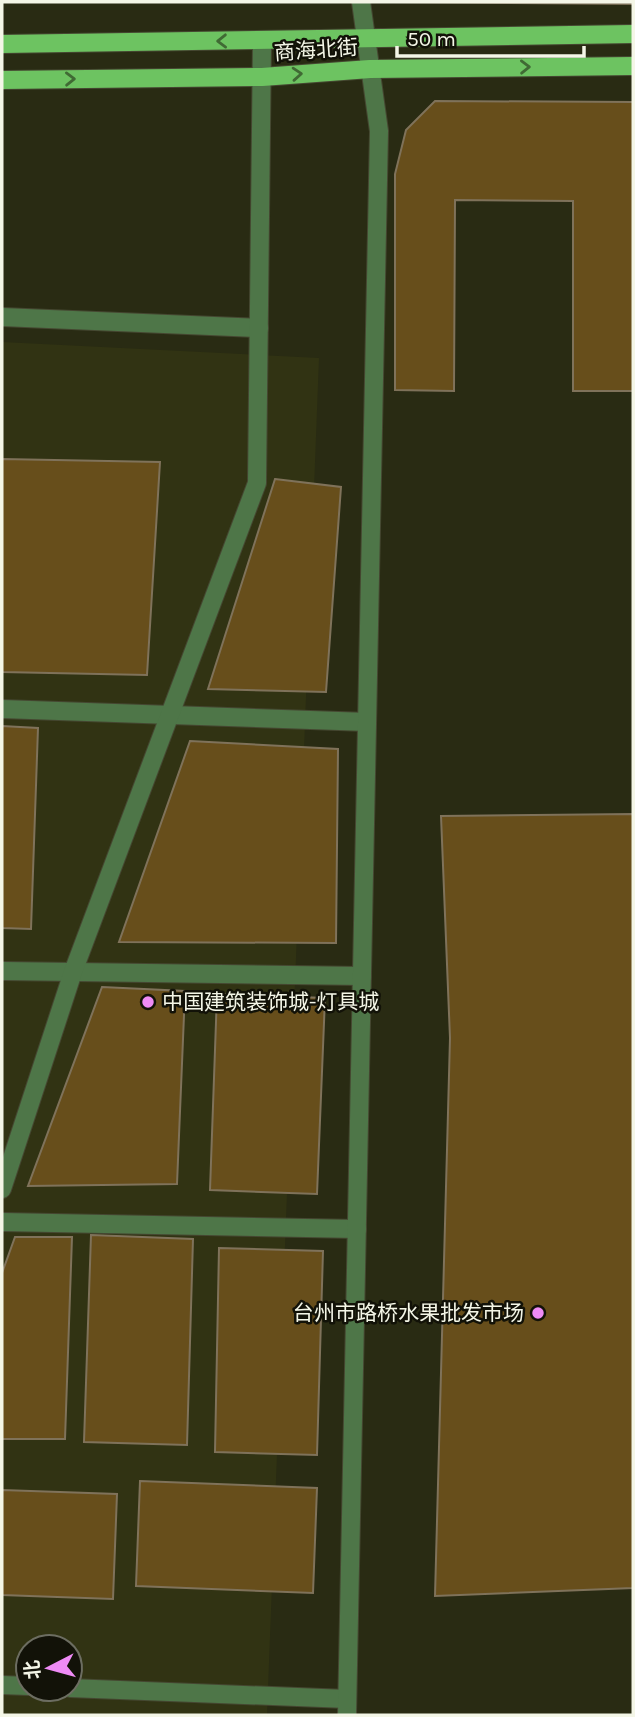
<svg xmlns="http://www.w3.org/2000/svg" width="635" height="1717" font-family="Karla,'Noto Sans SC',sans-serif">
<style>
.built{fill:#313313;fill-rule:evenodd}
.building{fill:#674e1b;stroke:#7f725a;stroke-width:2}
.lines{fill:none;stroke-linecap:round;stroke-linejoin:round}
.minor-casing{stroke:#454731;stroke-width:20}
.major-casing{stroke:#454731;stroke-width:20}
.minor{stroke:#4e7648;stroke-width:18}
.major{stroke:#6dc361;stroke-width:18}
.oneway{stroke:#406a34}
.poi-dot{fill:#ef8bf6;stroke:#121208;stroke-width:2.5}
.labels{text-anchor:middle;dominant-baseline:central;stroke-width:5;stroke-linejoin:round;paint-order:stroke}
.street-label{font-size:21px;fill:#f4f6e7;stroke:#121208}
.poi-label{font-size:21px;fill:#f4f6e7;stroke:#121208;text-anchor:start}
</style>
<rect width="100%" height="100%" fill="#292b13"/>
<path class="built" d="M2 342 319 358 267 1715H2ZM28 1647H70V1689H28Z"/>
<g class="building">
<polygon points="393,2 633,2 633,4"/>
<polygon points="435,101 633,102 633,391 573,391 573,201 455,200 454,391 395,390 395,174 406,130"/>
<polygon points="2,459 160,462 147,675 2,672"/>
<polygon points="275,479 341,487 326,692 208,689"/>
<polygon points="2,726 38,728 31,929 2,928"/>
<polygon points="190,741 338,749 336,943 119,942"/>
<polygon points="633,814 633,1588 435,1596 450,1038 441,816"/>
<polygon points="102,987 185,991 177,1184 28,1186"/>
<polygon points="217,994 325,998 317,1194 210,1190"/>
<polygon points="91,1235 193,1239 187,1445 84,1442"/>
<polygon points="15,1237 72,1237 65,1439 2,1439 2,1273"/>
<polygon points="219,1248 323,1251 317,1455 215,1452"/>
<polygon points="140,1481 317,1488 313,1593 136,1586"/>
<polygon points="2,1490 117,1494 113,1599 2,1595"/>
</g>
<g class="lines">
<defs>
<g id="minor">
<polyline points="2,317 259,328"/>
<polyline points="2,709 367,722"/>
<polyline points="2,971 362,976"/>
<polyline points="2,1189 73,972 257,483 262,40"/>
<polyline points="2,1222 357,1229"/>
<polyline points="2,1685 28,1686"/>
<polyline points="70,1688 347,1699"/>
<polyline points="347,1715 379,131 361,2"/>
</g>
<g id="major">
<polyline points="2,44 633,34"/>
<polyline points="2,80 262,77 370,69 633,66"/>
</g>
</defs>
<use href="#minor" class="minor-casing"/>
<use href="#major" class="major-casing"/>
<use href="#minor" class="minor"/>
<use href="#major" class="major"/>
</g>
<defs><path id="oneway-chevron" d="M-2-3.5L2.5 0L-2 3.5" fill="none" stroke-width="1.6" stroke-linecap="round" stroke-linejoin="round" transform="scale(1.75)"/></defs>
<g class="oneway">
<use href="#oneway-chevron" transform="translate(222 41) rotate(179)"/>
<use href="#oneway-chevron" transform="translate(525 67) rotate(-1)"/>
<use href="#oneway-chevron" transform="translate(297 74) rotate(-4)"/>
<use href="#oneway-chevron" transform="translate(70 79) rotate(-1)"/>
</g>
<g class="poi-dot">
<circle cx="148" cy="1002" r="7"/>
<circle cx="538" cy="1313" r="7"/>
</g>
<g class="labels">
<g class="street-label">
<text transform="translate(316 50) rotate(-4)">商海北街</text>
</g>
<g class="poi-label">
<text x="162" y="1002">中国建筑装饰城-灯具城</text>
<text x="524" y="1313" text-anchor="end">台州市路桥水果批发市场</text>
</g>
</g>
<rect width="635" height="1717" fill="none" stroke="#f4f6e7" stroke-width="7"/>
<g transform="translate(49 1668) rotate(264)"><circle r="33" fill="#121208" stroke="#6c6d61" stroke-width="2"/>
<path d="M0-5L12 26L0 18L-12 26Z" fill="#ef8bf6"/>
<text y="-10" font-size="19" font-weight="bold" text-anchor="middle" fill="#f4f6e7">北</text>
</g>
<path d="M397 46v10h187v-10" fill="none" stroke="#f4f6e7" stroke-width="3.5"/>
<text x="407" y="46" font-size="21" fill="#f4f6e7" stroke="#121208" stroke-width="5" paint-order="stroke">50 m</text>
</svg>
